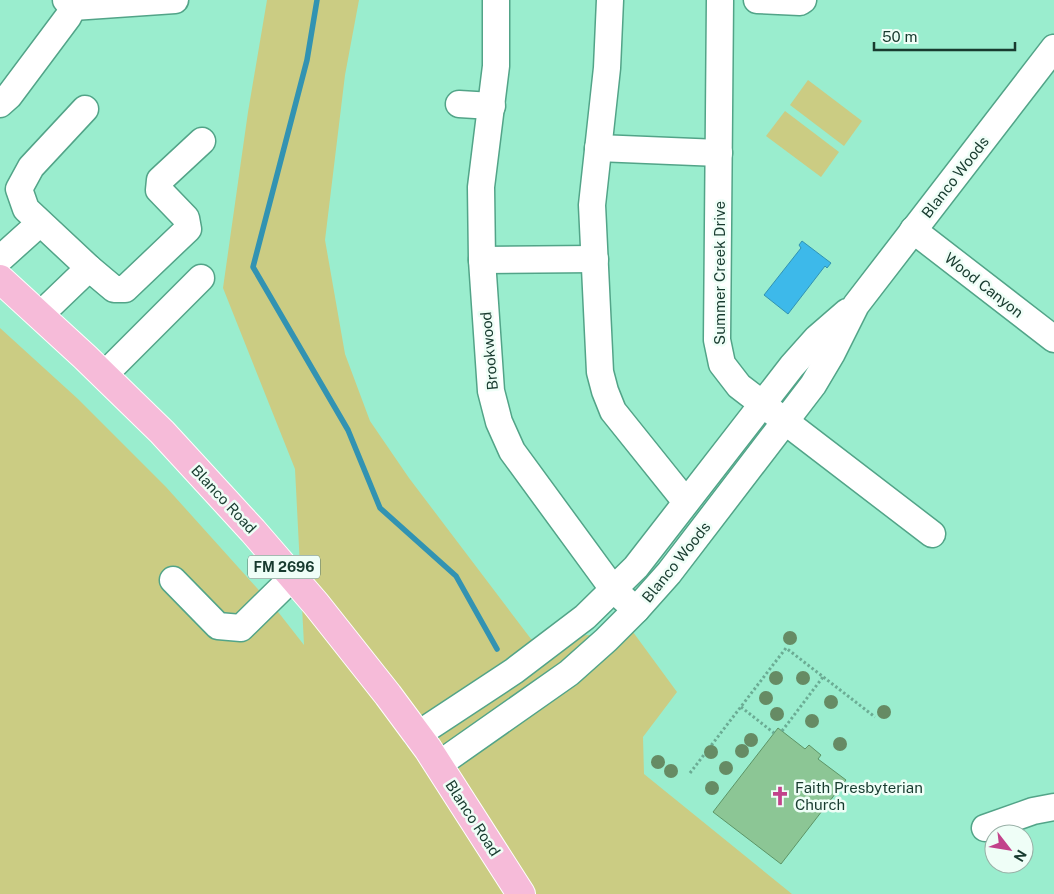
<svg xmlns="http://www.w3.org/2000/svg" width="1054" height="894" font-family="'Public Sans',sans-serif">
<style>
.green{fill:#cbcc83}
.water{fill:#3db9ea;stroke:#3293b2}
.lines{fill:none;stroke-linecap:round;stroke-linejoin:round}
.stream{stroke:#3293b2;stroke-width:5.5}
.building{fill:#8cc695;stroke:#5c9466}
.minor-casing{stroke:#52a488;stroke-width:29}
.major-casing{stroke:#fff;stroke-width:30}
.path{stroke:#6bac94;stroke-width:3;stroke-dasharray:2.5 2.5;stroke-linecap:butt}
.minor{stroke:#fff;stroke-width:26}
.major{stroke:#f6bbd9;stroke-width:28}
.tree{fill:#668b64}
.labels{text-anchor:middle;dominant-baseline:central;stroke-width:5;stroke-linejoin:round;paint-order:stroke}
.shield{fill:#effef7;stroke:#58766b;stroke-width:1}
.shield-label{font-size:14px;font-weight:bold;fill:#183b2f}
.street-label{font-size:15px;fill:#183b2f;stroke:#effef7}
.poi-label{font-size:15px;fill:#183b2f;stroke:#effef7;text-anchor:start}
</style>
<rect width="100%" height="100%" fill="#9aedce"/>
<g class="green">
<polygon points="267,0 359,0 345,75 325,240 345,354 370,421 409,478 531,639 633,632 677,692 643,737 644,774 792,894 0,894 0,328 78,399 166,487 275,608 304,645 295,469 223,288 248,112"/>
<polygon points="808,80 862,121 844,146 790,105"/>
<polygon points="785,111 839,152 821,177 766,136"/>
</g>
<polygon class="water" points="802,241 831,263 827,268 825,266 788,314 764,295 801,248 799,245"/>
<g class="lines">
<polyline class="stream" points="317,0 307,60 253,267 348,430 380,508 456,576 497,649"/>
</g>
<polygon class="building" points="778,728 805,749 809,745 821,755 818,759 846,780 781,864 713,812"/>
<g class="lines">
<defs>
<g id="minor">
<polyline points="496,0 496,66 481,187 482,260 491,391 499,422 512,451 613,589 636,610"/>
<polyline points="610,0 607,68 592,205 600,372 605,391 613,411 686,502"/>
<polyline points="720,0 717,340 722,364 739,386 932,534"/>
<polyline points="757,0 800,2 803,0"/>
<polyline points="73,7 175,0"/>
<polyline points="0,104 9,96 68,17 73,7 66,0"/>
<polyline points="459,104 492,106"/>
<polyline points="85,109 31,167 19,189 26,209 89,268"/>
<polyline points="598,148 719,153"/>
<polyline points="913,230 1054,339"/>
<polyline points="0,259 40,223"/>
<polyline points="482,260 595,259"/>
<polyline points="40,315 89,268 114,289 125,289 188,229 186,218 159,190 160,180 202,141"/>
<polyline points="104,375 201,278"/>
<polyline points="173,580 218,626 241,628 293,577"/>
<polyline points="417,735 514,671 585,617 636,567 792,366 817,338 847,312"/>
<polyline points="438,765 569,673 606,640 636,610 669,573 813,385 832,353 856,305 1054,48"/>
<polyline points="985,828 1033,811 1054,807"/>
</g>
<polyline id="major" points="0,279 85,357 162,432 253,531 316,604 388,695 428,749 521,894"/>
</defs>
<use href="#minor" class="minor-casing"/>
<use href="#major" class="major-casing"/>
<g class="path">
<polyline points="741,707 774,733"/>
<polyline points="782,731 823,677"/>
<polyline points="690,773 786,648 875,717"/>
</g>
<use href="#minor" class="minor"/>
<use href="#major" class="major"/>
</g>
<g class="tree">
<circle cx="790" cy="638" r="7"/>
<circle cx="776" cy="678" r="7"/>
<circle cx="803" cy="678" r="7"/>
<circle cx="766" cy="698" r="7"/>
<circle cx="831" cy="702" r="7"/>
<circle cx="884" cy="712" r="7"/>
<circle cx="777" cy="714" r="7"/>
<circle cx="812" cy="721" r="7"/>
<circle cx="751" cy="740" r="7"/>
<circle cx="840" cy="744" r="7"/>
<circle cx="742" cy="751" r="7"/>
<circle cx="711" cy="752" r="7"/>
<circle cx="658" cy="762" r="7"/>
<circle cx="726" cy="768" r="7"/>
<circle cx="671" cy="771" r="7"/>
<circle cx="712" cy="788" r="7"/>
</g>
<defs>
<symbol id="church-bare" viewBox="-9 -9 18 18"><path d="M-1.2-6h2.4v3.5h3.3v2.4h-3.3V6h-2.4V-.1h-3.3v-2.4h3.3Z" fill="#c2428b" stroke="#effef7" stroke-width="2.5" paint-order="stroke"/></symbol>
</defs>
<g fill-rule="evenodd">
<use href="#church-bare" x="766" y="782" width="28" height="28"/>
</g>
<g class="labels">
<rect class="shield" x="248" y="555.5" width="72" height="23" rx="4"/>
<g class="shield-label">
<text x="284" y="567">FM 2696</text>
</g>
<g class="street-label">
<text transform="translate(955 177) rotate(-52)">Blanco Woods</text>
<text transform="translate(719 273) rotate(-90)">Summer Creek Drive</text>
<text transform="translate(984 285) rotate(38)">Wood Canyon</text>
<text transform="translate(489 351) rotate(-95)">Brookwood</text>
<text transform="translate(224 499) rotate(47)">Blanco Road</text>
<text transform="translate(676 562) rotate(-51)">Blanco Woods</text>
<text transform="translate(473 818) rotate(57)">Blanco Road</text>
</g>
<g class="poi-label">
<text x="795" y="787">Faith Presbyterian<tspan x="795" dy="17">Church</tspan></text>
</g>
</g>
<g transform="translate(1009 849) rotate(121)"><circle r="24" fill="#effef7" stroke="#99b0a7"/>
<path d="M0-4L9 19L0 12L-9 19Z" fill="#c2428b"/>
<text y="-8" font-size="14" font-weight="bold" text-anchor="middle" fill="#183b2f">N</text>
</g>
<path d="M874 42v8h141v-8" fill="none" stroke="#183b2f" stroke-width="2.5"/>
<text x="882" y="42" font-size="15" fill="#183b2f" stroke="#effef7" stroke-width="4" paint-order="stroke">50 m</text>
</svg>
